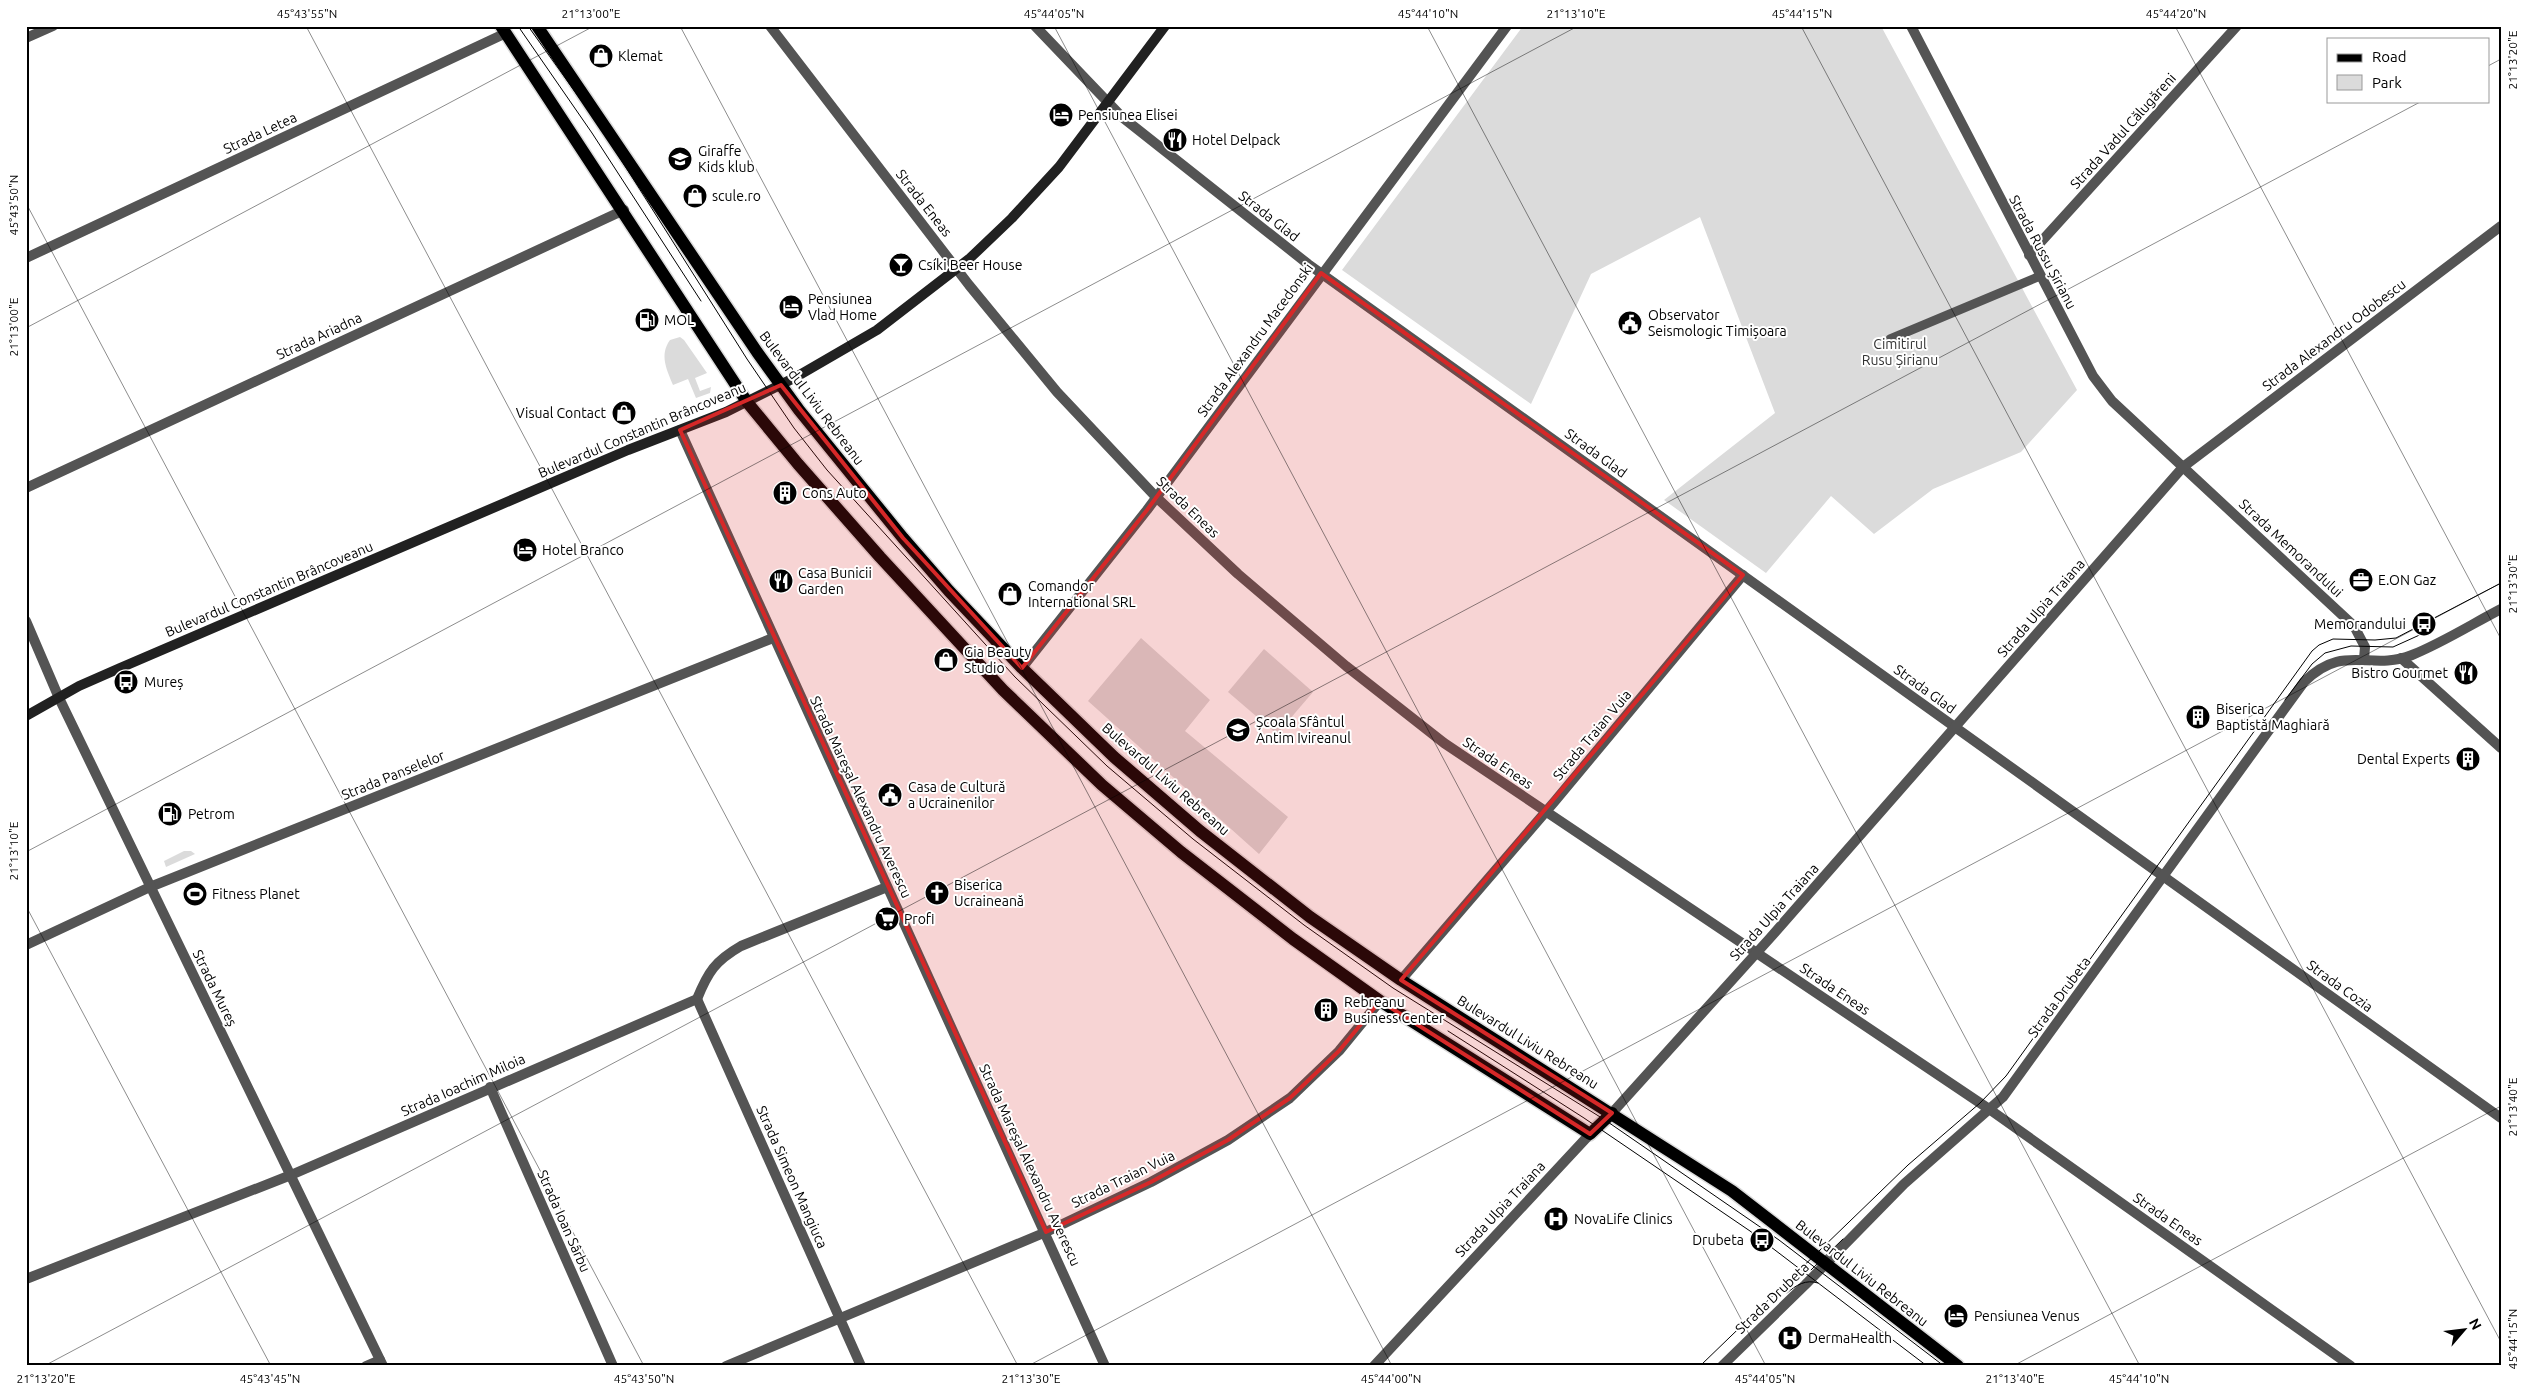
<svg xmlns="http://www.w3.org/2000/svg" width="2527" height="1392" font-family="Ubuntu,sans-serif">
<style>
.green{fill:#dbdbdb}
.lines{fill:none;stroke-linecap:round;stroke-linejoin:round}
.primary-casing{stroke:#dbdbdb;stroke-width:15}
.pedestrian{stroke:#545454;stroke-width:9}
.minor{stroke:#545454;stroke-width:10}
.tertiary{stroke:#545454;stroke-width:10}
.secondary{stroke:#212121;stroke-width:10}
.primary{stroke:#000;stroke-width:12}
.tram{stroke:#000;stroke-width:1}
.marked{fill:#d62828;fill-opacity:0.2;stroke:#d62828;stroke-width:4;stroke-linejoin:round}
.ticks{fill:none;stroke:#000;stroke-width:1;stroke-opacity:0.45}
.labels{text-anchor:middle;dominant-baseline:central;stroke-width:4;stroke-linejoin:round;paint-order:stroke}
.poi-label{font-size:14px;fill:#000;stroke:#fff;text-anchor:start}
.street-label{font-size:14px;fill:#000;stroke:#fff}
.park-label{font-size:14px;fill:#323232;stroke:#fff}
.neatline{fill:none;stroke:#000;stroke-width:2}
.ticks-label{font-size:12px;text-anchor:middle;fill:#000}
</style>
<rect width="100%" height="100%" fill="#fff"/>
<g class="green">
<polygon points="1523,26 1881,26 2077,390 2021,452 1933,489 1874,534 1831,496 1766,573 1664,500 1775,413 1700,217 1591,274 1531,404 1342,270"/>
<path d="M680 337 684 340 707 373 695 378 700 391 711 387 710 393 696 398 688 379 673 385C667 370 659 355 670 340Z"/>
<polygon points="1141,638 1210,700 1185,731 1288,817 1259,854 1088,701"/>
<polygon points="1264,649 1313,692 1277,734 1228,692"/>
<polygon points="184,851 191,851 195,854 166,867 164,861"/>
</g>
<g class="lines">
<defs>
<g id="primary">
<polyline points="501,26 747,402 798,464 880,557 1003,690 1102,785 1181,852 1293,939 1380,1001 1590,1134 1612,1113"/>
<polyline points="537,26 757,352 799,410 903,538 949,591 1022,668 1114,757 1200,831 1310,917 1401,980 1732,1191 1958,1366"/>
</g>
</defs>
<use href="#primary" class="primary-casing"/>
<polyline class="pedestrian" points="1890,339 2040,276"/>
<g class="minor">
<polyline points="770,26 969,285 1057,392 1156,497 1238,574 1346,666 1444,743 1989,1109 2351,1366"/>
<polyline points="1035,26 1122,117 1308,264 2501,1118"/>
<polyline points="1911,26 2093,376 2112,401 2354,626 2365,647 2364,659"/>
<polyline points="26,38 53,26"/>
<polyline points="2029,255 2237,26"/>
<polyline points="26,258 506,33"/>
<polyline points="26,488 624,210"/>
<polyline points="26,621 59,698"/>
<polyline points="2401,658 2501,748"/>
<polyline points="1022,668 1147,510 1507,26"/>
<polyline points="26,945 150,887 773,638"/>
<polyline points="1401,980 1555,801 1743,575"/>
<polyline points="697,999 861,1366"/>
<polyline points="490,1087 613,1366"/>
<polyline points="1612,1113 1770,938 2183,467 2501,226"/>
<path d="M26 1279 291 1175 697 999C708 972 715 961 741 946L887 887"/>
<polyline points="366,1366 380,1360"/>
<polyline points="726,1366 1046,1232 1151,1182 1228,1140 1290,1098 1339,1051 1380,1001"/>
<polyline points="1374,1366 1590,1134"/>
</g>
<g class="tertiary">
<polyline points="680,430 1105,1366"/>
<polyline points="59,698 383,1366"/>
<path d="M1722 1366 1805 1285 1904 1184 2003 1097 2304 682C2344 642 2369 672 2412 655 2442 643 2472 624 2501 609"/>
</g>
<polyline class="secondary" points="26,716 79,686 120,668 628,450 726,412 796,377 877,330 969,259 1012,218 1059,167 1165,26"/>
<use href="#primary" class="primary"/>
<g class="tram">
<polyline points="518,26 592,133 701,301"/>
<polyline points="528,26 601,128 747,359 794,428 827,470 1015,677 1107,766 1193,839 1304,925 1393,988 1605,1120 1779,1240 1944,1366"/>
<polyline points="2285,700 2312,664 2325,653 2351,646 2393,647 2424,633"/>
<polyline points="1448,1031 1584,1118 1750,1231 1927,1366"/>
<polyline points="1811,1270 1843,1239"/>
<path d="M1787 1293C1796 1285 1806 1279 1818 1283"/>
<polyline points="1700,1366 1908,1165 1980,1103 2006,1076 2312,651 2319,645 2333,639 2375,640 2396,638 2501,583"/>
</g>
</g>
<path class="marked" d="M1321 273 1743 575 1401 980 1612 1113 1590 1134 1380 1001 1339 1051 1290 1098 1228 1140 1151 1182 1046 1232 680 430 781 385 903 538 1022 668 1147 510Z"/>
<path class="ticks" d="M306 26 1018 1366M680 26 1392 1366M1054 26 1766 1366M1427 26 2140 1366M1801 26 2501 1342M2175 26 2501 639M2488 66 2501 59M26 203 644 1366M26 328 594 26M26 852 1578 26M26 906 271 1366M44 1366 2422 101M1028 1366 2501 583M2013 1366 2501 1106"/>
<defs>
<symbol id="shop-disc" viewBox="-11 -11 22 22"><circle r="9.5" fill="#000" stroke="#fff"/><path d="M-5-2.5h2.3a2.7 3.5 0 0 1 5.4 0H5L5.5 6h-11ZM-1.5-2.5h3a1.5 2.3 0 0 0-3 0Z" fill="#fff"/></symbol>
<symbol id="hotel-disc" viewBox="-11 -11 22 22"><circle r="9.5" fill="#000" stroke="#fff"/><path d="M-6-4.5h1.5V1H6V5H4.5V3h-9V5H-6ZM-4 0a1.8 1.8 0 1 1 3.6 0ZM.5 0V-2.5h3Q6-2.5 6 0Z" fill="#fff"/></symbol>
<symbol id="restaurant-disc" viewBox="-11 -11 22 22"><circle r="9.5" fill="#000" stroke="#fff"/><path d="M-5-6h1v4h1v-4h1v4h1v-4h1v5L-1.5 .5V6h-2V.5L-5-1ZM5-6V6H3V1.5H1.5Q1.5-4 5-6Z" fill="#fff"/></symbol>
<symbol id="school-disc" viewBox="-11 -11 22 22"><circle r="9.5" fill="#000" stroke="#fff"/><path d="M0-5L7-2L0 1L-7-2ZM-4 1L0 2.5L4 1V4Q0 6-4 4Z" fill="#fff"/></symbol>
<symbol id="bar-disc" viewBox="-11 -11 22 22"><circle r="9.5" fill="#000" stroke="#fff"/><path d="M-6-5H6L.8 .8V4.5H3.5V6h-7V4.5H-.8V.8Z" fill="#fff"/></symbol>
<symbol id="fuel-disc" viewBox="-11 -11 22 22"><circle r="9.5" fill="#000" stroke="#fff"/><path d="M-5.5-6h7V0h2V4h1.3V-2.5L3-4.5l.8-.8L6-3V5H2.5V1h-1V6h-7ZM-4.2-4.7v3.2H.2V-4.7Z" fill="#fff"/></symbol>
<symbol id="civic-disc" viewBox="-11 -11 22 22"><circle r="9.5" fill="#000" stroke="#fff"/><path d="M-.6-6.5H3V-4.5H.6V-3L4-1V1h2V6H-6V1h2V-1L-.6-3ZM-1.2 2.5V6h2.4V2.5Z" fill="#fff"/></symbol>
<symbol id="building-disc" viewBox="-11 -11 22 22"><circle r="9.5" fill="#000" stroke="#fff"/><path d="M-4-6H4V6H1V3H-1V6H-4ZM-2.5-4.3h1.7v1.8h-1.7ZM.8-4.3h1.7v1.8H.8ZM-2.5-1h1.7V.8h-1.7ZM.8-1h1.7V.8H.8Z" fill="#fff"/></symbol>
<symbol id="office-disc" viewBox="-11 -11 22 22"><circle r="9.5" fill="#000" stroke="#fff"/><path d="M-6-3h4V-5.5h4V-3h4V5H-6ZM-1-4.5V-3h2v-1.5ZM-6 0V1H6V0Z" fill="#fff"/></symbol>
<symbol id="bus-disc" viewBox="-11 -11 22 22"><circle r="9.5" fill="#000" stroke="#fff"/><path d="M-5-6H5V4H4V6H2V4H-2V6H-4V4H-5ZM-3.5-4V0h7V-4ZM-3.5 1.2v1.5H-2V1.2ZM2 1.2v1.5H3.5V1.2Z" fill="#fff"/></symbol>
<symbol id="church-disc" viewBox="-11 -11 22 22"><circle r="9.5" fill="#000" stroke="#fff"/><path d="M-1.2-6h2.4v3.5h3.3v2.4h-3.3V6h-2.4V-.1h-3.3v-2.4h3.3Z" fill="#fff"/></symbol>
<symbol id="stadium-disc" viewBox="-11 -11 22 22"><circle r="9.5" fill="#000" stroke="#fff"/><path d="M0-5a6.5 5 0 1 0 0 10a6.5 5 0 1 0 0-10ZM-3.5-1.8h7v3.6h-7Z" fill="#fff"/></symbol>
<symbol id="supermarket-disc" viewBox="-11 -11 22 22"><circle r="9.5" fill="#000" stroke="#fff"/><path d="M-6-5.5h2.5l.6 2H6L4.5 2H-2.5L-4.4-4H-6ZM-1.5 3.2a1.3 1.3 0 1 0 .1 0ZM3 3.2a1.3 1.3 0 1 0 .1 0Z" fill="#fff"/></symbol>
<symbol id="hospital-disc" viewBox="-11 -11 22 22"><circle r="9.5" fill="#000" stroke="#fff"/><path d="M-5-5h3v3.5h4V-5h3V5h-3V1.5h-4V5h-3Z" fill="#fff"/></symbol>
</defs>
<g fill-rule="evenodd">
<use href="#shop-disc" x="587" y="42" width="28" height="28"/>
<use href="#hotel-disc" x="1047" y="101" width="28" height="28"/>
<use href="#restaurant-disc" x="1161" y="126" width="28" height="28"/>
<use href="#school-disc" x="666" y="145" width="28" height="28"/>
<use href="#shop-disc" x="681" y="182" width="28" height="28"/>
<use href="#bar-disc" x="887" y="251" width="28" height="28"/>
<use href="#hotel-disc" x="777" y="293" width="28" height="28"/>
<use href="#fuel-disc" x="633" y="306" width="28" height="28"/>
<use href="#civic-disc" x="1616" y="309" width="28" height="28"/>
<use href="#shop-disc" x="610" y="399" width="28" height="28"/>
<use href="#building-disc" x="771" y="479" width="28" height="28"/>
<use href="#hotel-disc" x="511" y="536" width="28" height="28"/>
<use href="#office-disc" x="2347" y="566" width="28" height="28"/>
<use href="#restaurant-disc" x="767" y="567" width="28" height="28"/>
<use href="#shop-disc" x="996" y="580" width="28" height="28"/>
<use href="#bus-disc" x="2410" y="610" width="28" height="28"/>
<use href="#shop-disc" x="932" y="646" width="28" height="28"/>
<use href="#restaurant-disc" x="2452" y="659" width="28" height="28"/>
<use href="#bus-disc" x="112" y="668" width="28" height="28"/>
<use href="#building-disc" x="2184" y="703" width="28" height="28"/>
<use href="#school-disc" x="1224" y="716" width="28" height="28"/>
<use href="#building-disc" x="2454" y="745" width="28" height="28"/>
<use href="#civic-disc" x="876" y="781" width="28" height="28"/>
<use href="#fuel-disc" x="156" y="800" width="28" height="28"/>
<use href="#church-disc" x="923" y="879" width="28" height="28"/>
<use href="#stadium-disc" x="181" y="880" width="28" height="28"/>
<use href="#supermarket-disc" x="873" y="905" width="28" height="28"/>
<use href="#building-disc" x="1312" y="996" width="28" height="28"/>
<use href="#hospital-disc" x="1542" y="1205" width="28" height="28"/>
<use href="#bus-disc" x="1748" y="1226" width="28" height="28"/>
<use href="#hotel-disc" x="1942" y="1302" width="28" height="28"/>
<use href="#hospital-disc" x="1776" y="1324" width="28" height="28"/>
</g>
<g class="labels">
<g class="poi-label">
<text x="618" y="56">Klemat</text>
<text x="1078" y="115">Pensiunea Elisei</text>
<text x="1192" y="140">Hotel Delpack</text>
<text x="698" y="151">Giraffe<tspan x="698" dy="16">Kids klub</tspan></text>
<text x="712" y="196">scule.ro</text>
<text x="918" y="265">Csíki Beer House</text>
<text x="808" y="299">Pensiunea<tspan x="808" dy="16">Vlad Home</tspan></text>
<text x="1648" y="315">Observator<tspan x="1648" dy="16">Seismologic Timișoara</tspan></text>
<text x="664" y="320">MOL</text>
<text x="606" y="413" text-anchor="end">Visual Contact</text>
<text x="802" y="493">Cons Auto</text>
<text x="542" y="550">Hotel Branco</text>
<text x="798" y="573">Casa Bunicii<tspan x="798" dy="16">Garden</tspan></text>
<text x="2378" y="580">E.ON Gaz</text>
<text x="1028" y="586">Comandor<tspan x="1028" dy="16">International SRL</tspan></text>
<text x="2406" y="624" text-anchor="end">Memorandului</text>
<text x="964" y="652">Gia Beauty<tspan x="964" dy="16">Studio</tspan></text>
<text x="2448" y="673" text-anchor="end">Bistro Gourmet</text>
<text x="144" y="682">Mureș</text>
<text x="2216" y="709">Biserica<tspan x="2216" dy="16">Baptistă Maghiară</tspan></text>
<text x="1256" y="722">Școala Sfântul<tspan x="1256" dy="16">Antim Ivireanul</tspan></text>
<text x="2450" y="759" text-anchor="end">Dental Experts</text>
<text x="908" y="787">Casa de Cultură<tspan x="908" dy="16">a Ucrainenilor</tspan></text>
<text x="188" y="814">Petrom</text>
<text x="954" y="885">Biserica<tspan x="954" dy="16">Ucraineană</tspan></text>
<text x="212" y="894">Fitness Planet</text>
<text x="904" y="919">Profi</text>
<text x="1344" y="1002">Rebreanu<tspan x="1344" dy="16">Business Center</tspan></text>
<text x="1574" y="1219">NovaLife Clinics</text>
<text x="1744" y="1240" text-anchor="end">Drubeta</text>
<text x="1974" y="1316">Pensiunea Venus</text>
<text x="1808" y="1338">DermaHealth</text>
</g>
<g class="street-label">
<text transform="translate(2123 131) rotate(-48)">Strada Vadul Călugăreni</text>
<text transform="translate(260 133) rotate(-25)">Strada Letea</text>
<text transform="translate(924 203) rotate(52)">Strada Eneas</text>
<text transform="translate(1269 216) rotate(38)">Strada Glad</text>
<text transform="translate(2043 252) rotate(62)">Strada Russu Șirianu</text>
<text transform="translate(2334 335) rotate(-37)">Strada Alexandru Odobescu</text>
<text transform="translate(319 336) rotate(-25)">Strada Ariadna</text>
<text transform="translate(1255 340) rotate(-54)">Strada Alexandru Macedonski</text>
<text transform="translate(812 398) rotate(53)">Bulevardul Liviu Rebreanu</text>
<text transform="translate(642 430) rotate(-23)">Bulevardul Constantin Brâncoveanu</text>
<text transform="translate(1596 453) rotate(36)">Strada Glad</text>
<text transform="translate(1188 507) rotate(44)">Strada Eneas</text>
<text transform="translate(2291 548) rotate(43)">Strada Memorandului</text>
<text transform="translate(269 589) rotate(-23)">Bulevardul Constantin Brâncoveanu</text>
<text transform="translate(2041 608) rotate(-49)">Strada Ulpia Traiana</text>
<text transform="translate(1925 689) rotate(36)">Strada Glad</text>
<text transform="translate(1592 735) rotate(-50)">Strada Traian Vuia</text>
<text transform="translate(1498 763) rotate(34)">Strada Eneas</text>
<text transform="translate(393 775) rotate(-22)">Strada Panselelor</text>
<text transform="translate(1166 779) rotate(41)">Bulevardul Liviu Rebreanu</text>
<text transform="translate(861 797) rotate(65)">Strada Mareșal Alexandru Averescu</text>
<text transform="translate(1774 912) rotate(-48)">Strada Ulpia Traiana</text>
<text transform="translate(2340 986) rotate(36)">Strada Cozia</text>
<text transform="translate(215 988) rotate(64)">Strada Mureș</text>
<text transform="translate(1835 989) rotate(34)">Strada Eneas</text>
<text transform="translate(2059 997) rotate(-54)">Strada Drubeta</text>
<text transform="translate(1528 1042) rotate(32)">Bulevardul Liviu Rebreanu</text>
<text transform="translate(463 1085) rotate(-24)">Strada Ioachim Miloia</text>
<text transform="translate(1030 1165) rotate(65)">Strada Mareșal Alexandru Averescu</text>
<text transform="translate(792 1177) rotate(66)">Strada Simeon Mangiuca</text>
<text transform="translate(1123 1179) rotate(-26)">Strada Traian Vuia</text>
<text transform="translate(1500 1209) rotate(-47)">Strada Ulpia Traiana</text>
<text transform="translate(2168 1219) rotate(35)">Strada Eneas</text>
<text transform="translate(564 1221) rotate(66)">Strada Ioan Sârbu</text>
<text transform="translate(1862 1273) rotate(38)">Bulevardul Liviu Rebreanu</text>
<text transform="translate(1772 1298) rotate(-44)">Strada Drubeta</text>
</g>
<g class="park-label">
<text x="1900" y="344">Cimitirul<tspan x="1900" dy="16">Rusu Șirianu</tspan></text>
</g>
</g>
<rect width="2527" height="1392" fill="none" stroke="#ffffff" stroke-width="55"/>
<rect x="2327" y="38" width="162" height="65" fill="#ffffff" stroke="#999999"/>
<rect x="2337" y="54" width="25" height="8" fill="#000000" stroke="#999999"/>
<text x="2372" y="62" font-size="15" fill="#000000">Road</text>
<rect x="2337" y="75" width="25" height="15" fill="#dbdbdb" stroke="#999999"/>
<text x="2372" y="88" font-size="15" fill="#000000">Park</text>
<g transform="translate(2464 1330) rotate(62)" stroke="#ffffff" stroke-width="4" paint-order="stroke">
<path d="M0-4L9 19L0 12L-9 19Z" fill="#000000"/>
<text y="-8" font-size="14" font-weight="bold" text-anchor="middle" fill="#000000">N</text>
</g>
<rect x="28" y="28" width="2472" height="1336" class="neatline"/>
<g class="ticks-label">
<text x="307" y="18">45°43'55"N</text>
<text x="591" y="18">21°13'00"E</text>
<text x="1054" y="18">45°44'05"N</text>
<text x="1428" y="18">45°44'10"N</text>
<text x="1576" y="18">21°13'10"E</text>
<text x="1802" y="18">45°44'15"N</text>
<text x="2176" y="18">45°44'20"N</text>
<text transform="translate(2513 60) rotate(-90)" y="4">21°13'20"E</text>
<text transform="translate(14 205) rotate(-90)" y="4">45°43'50"N</text>
<text transform="translate(14 327) rotate(-90)" y="4">21°13'00"E</text>
<text transform="translate(2513 584) rotate(-90)" y="4">21°13'30"E</text>
<text transform="translate(14 851) rotate(-90)" y="4">21°13'10"E</text>
<text transform="translate(2513 1107) rotate(-90)" y="4">21°13'40"E</text>
<text transform="translate(2513 1339) rotate(-90)" y="4">45°44'15"N</text>
<text x="46" y="1383">21°13'20"E</text>
<text x="270" y="1383">45°43'45"N</text>
<text x="644" y="1383">45°43'50"N</text>
<text x="1031" y="1383">21°13'30"E</text>
<text x="1391" y="1383">45°44'00"N</text>
<text x="1765" y="1383">45°44'05"N</text>
<text x="2015" y="1383">21°13'40"E</text>
<text x="2139" y="1383">45°44'10"N</text>
</g>
</svg>
